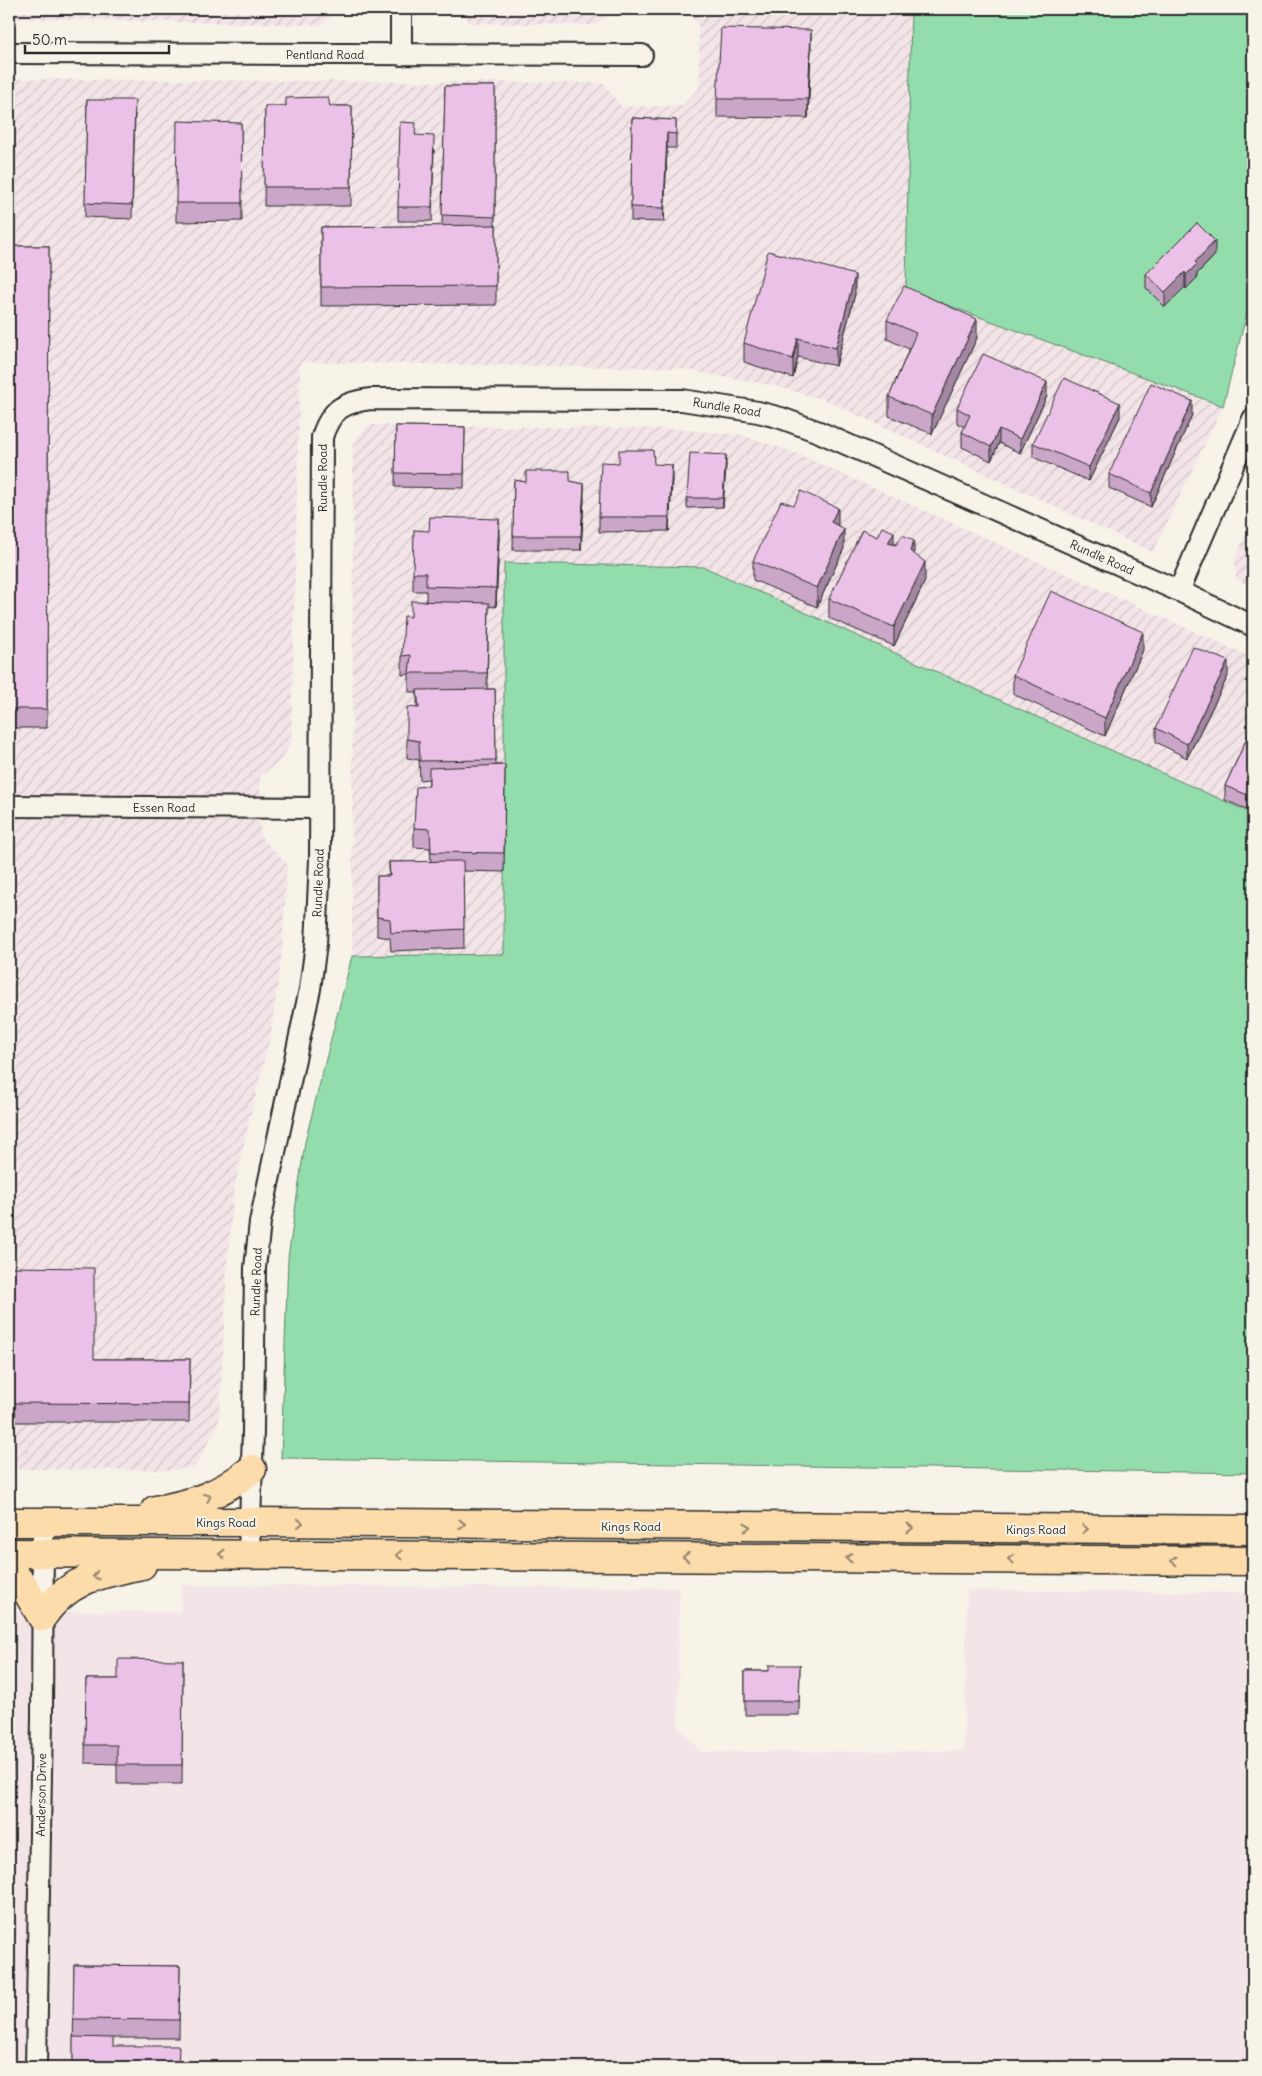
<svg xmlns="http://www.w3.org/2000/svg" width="1262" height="2076" font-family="Delius,sans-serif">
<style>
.built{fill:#f3e4e8}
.industrial{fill:url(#industrial-furrows)}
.green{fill:#93dcab;stroke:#5f846b}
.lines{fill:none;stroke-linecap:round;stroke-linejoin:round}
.minor-casing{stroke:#2b2b2b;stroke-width:24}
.primary-casing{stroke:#2b2b2b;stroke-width:31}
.minor{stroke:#f7f3e8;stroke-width:20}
.primary{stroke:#fddcac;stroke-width:28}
.wall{fill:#caa6c8;stroke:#2b2b2b}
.shaded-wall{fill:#a487a2;stroke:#2b2b2b}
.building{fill:#ebc1e8;stroke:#2b2b2b}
.oneway{stroke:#94846c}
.labels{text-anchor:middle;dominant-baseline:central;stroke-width:4;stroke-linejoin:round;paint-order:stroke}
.street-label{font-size:12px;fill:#2b2b2b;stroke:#f7f3e8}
</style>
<defs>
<pattern id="industrial-furrows" width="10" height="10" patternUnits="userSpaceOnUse" patternTransform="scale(1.25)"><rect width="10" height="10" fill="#f3e4e8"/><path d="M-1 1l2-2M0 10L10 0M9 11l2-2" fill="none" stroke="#d0c4c7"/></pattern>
</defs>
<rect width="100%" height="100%" fill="#f7f3e8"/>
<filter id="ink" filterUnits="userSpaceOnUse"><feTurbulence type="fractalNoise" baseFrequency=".02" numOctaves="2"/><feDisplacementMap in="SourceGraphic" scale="10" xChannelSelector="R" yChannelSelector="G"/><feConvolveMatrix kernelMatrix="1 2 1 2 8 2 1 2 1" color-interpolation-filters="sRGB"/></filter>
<g filter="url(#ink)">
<polygon class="built" points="181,1585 679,1588 678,1727 701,1752 964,1751 967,1590 1253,1593 1253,2067 9,2067 9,1611 181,1612"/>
<g class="industrial">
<polygon points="9,9 339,9 322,25 9,18"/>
<polygon points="463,9 625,9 611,11 596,25 469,23"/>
<polygon points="684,9 911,9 907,290 1223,406 1153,552 825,400 776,386 676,368 300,362 291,743 280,761 260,776 260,836 287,864 282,952 271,1033 250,1117 234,1189 228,1255 219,1422 195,1467 173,1470 9,1469 9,79 604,83 621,107 682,106 700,87 699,27 691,15"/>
<polygon points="369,425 676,429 742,435 798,454 1253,658 1253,814 704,567 504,563 504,954 352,956 353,443"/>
<polygon points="1253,518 1253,587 1236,579 1235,559"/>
</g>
<g class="green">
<polygon points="911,9 1253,9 1251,297 1223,406 906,290"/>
<polygon points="504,563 704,567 1253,814 1253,1473 281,1458 288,1258 305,1142 352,956 504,954"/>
</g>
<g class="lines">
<defs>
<g id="minor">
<polyline points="9,53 642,55"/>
<polyline points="401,55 401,9"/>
<polyline points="1179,591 1253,626"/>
<polyline points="9,806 320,808"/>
<path d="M249 1554 253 1431 255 1268 260 1222 310 989 316 944 320 859 322 437C331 409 344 402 371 399L682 400 758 412 781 418 819 432 1179 591 1253 419"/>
<polyline points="36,2067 42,1716 43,1523"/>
</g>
<g id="primary">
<path d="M155 1510C194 1504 221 1494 252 1469"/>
<polyline points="9,1522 251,1522 1253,1530"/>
<polyline points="9,1553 1253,1561"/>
<path d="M9 1567 23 1585 42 1617C68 1579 99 1574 142 1565"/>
</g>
</defs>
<use href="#minor" class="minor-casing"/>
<use href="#primary" class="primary-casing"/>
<use href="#minor" class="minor"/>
<use href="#primary" class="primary"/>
</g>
<g class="wall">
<polygon points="218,9 243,9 218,10"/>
<polygon points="811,48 808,118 717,117 717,99"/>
<polygon points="445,86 495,86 495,225 496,225 496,305 321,306 321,227 442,226"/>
<polygon points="87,100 135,114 132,219 85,217"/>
<polygon points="265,106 352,106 351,206 264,206"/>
<polygon points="632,118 676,120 676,148 667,148 664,222 631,221"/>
<polygon points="241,123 242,221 176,222 176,203"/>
<polygon points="416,135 434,150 432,221 398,221 398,207"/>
<polygon points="9,246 49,246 47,728 9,728"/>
<polygon points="1215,255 1197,274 1197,278 1186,289 1185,287 1165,307 1146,288 1146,274"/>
<polygon points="855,294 836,366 798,357 793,378 744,362 744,343"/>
<polygon points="887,320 977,338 932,434 889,416 889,397 909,349 887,339"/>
<polygon points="1047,396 1020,453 999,443 991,461 962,447 962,432 965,427 957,423 957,408"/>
<polygon points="1192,415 1151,507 1109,488 1109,474"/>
<polygon points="1120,417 1089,481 1033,457 1033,443"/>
<polygon points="396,426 465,427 464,488 395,487"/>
<polygon points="619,463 672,479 669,531 599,532 599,517"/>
<polygon points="726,464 723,507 687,508 687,498"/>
<polygon points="514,480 526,482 584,498 581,550 513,550"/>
<polygon points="838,526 844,548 817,607 753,580 753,561"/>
<polygon points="499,537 496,607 489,606 487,689 495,689 496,765 505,765 504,872 463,871 464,948 391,951 390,938 377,936 377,876 389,876 389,862 431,862 430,848 414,847 414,828 429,786 429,779 420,780 419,760 407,758 407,739 417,708 417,692 409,692 409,674 402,675 402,656 411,617 426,602 426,591 413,591 413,573"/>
<polygon points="894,544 914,554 925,581 894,646 829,618 829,599"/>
<polygon points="1143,650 1105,736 1013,694 1013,675"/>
<polygon points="1228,676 1187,758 1156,742 1156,728"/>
<polygon points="1253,725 1253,812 1225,800 1225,786"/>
<polygon points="9,1267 94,1359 190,1359 189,1422 9,1422"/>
<polygon points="183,1660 182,1784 117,1784 117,1764 85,1763 86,1679 118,1679"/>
<polygon points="800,1665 799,1715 745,1715 745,1671 769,1671"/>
<polygon points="9,1735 13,1753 10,1903 9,1904"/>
<polygon points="74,1965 180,1966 179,2038 113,2038 73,2067"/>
</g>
<g class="shaded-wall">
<polygon points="811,30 811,48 808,118 808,99"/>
<polygon points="667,133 667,148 664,222 664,208"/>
<polygon points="1215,241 1215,255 1197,274 1197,278 1186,289 1186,275 1195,262"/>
<polygon points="1185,272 1185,287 1165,307 1165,292"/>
<polygon points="855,275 855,294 836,366 836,348"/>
<polygon points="977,319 977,338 932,434 932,415"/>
<polygon points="798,338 798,357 793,378 793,359"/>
<polygon points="1047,382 1047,396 1020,453 1020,439"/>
<polygon points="1192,401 1192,415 1151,507 1151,493"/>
<polygon points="1120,403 1120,417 1089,481 1089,467"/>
<polygon points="999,429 999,443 991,461 991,447"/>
<polygon points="726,455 726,464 723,507 723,498"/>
<polygon points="672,465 672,479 669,531 669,517"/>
<polygon points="584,484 584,498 581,550 581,536"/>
<polygon points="838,508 838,526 831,522"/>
<polygon points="499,519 499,537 496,607 496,588"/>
<polygon points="844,529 844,548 817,607 817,588"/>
<polygon points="894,532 894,550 888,543"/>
<polygon points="914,541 914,559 910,551"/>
<polygon points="925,562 925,581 894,646 894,627"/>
<polygon points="1143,632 1143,650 1105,736 1105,718"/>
<polygon points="1228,661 1228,676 1187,758 1187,744"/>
</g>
<g class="building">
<polygon points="721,28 811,30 808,99 717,99"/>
<polygon points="445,86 495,86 495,217 442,215"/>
<polygon points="328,97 330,106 352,106 351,187 264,187 265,106 286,106 286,98"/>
<polygon points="87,100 135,100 132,205 85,203"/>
<polygon points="632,118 676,120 676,134 667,133 664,208 631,207"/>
<polygon points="177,121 241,123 242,203 176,203"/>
<polygon points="400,122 416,123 415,135 434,136 432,207 398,207"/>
<polygon points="1197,223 1215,241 1195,262 1197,264 1186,275 1185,272 1165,292 1146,274"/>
<polygon points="496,225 496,286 321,287 321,227"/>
<polygon points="9,246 49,246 47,709 9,709"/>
<polygon points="768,251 855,275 836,348 798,338 793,359 744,343"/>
<polygon points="904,286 977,319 932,415 889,397 916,333 887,320"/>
<polygon points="983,354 1047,382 1020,439 999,429 991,447 962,432 970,415 957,408"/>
<polygon points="1064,378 1120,403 1089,467 1033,443"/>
<polygon points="1151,383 1192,401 1151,493 1109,474"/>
<polygon points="396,426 465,427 464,474 395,473"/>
<polygon points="619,450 653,450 654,464 672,465 669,517 599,517 601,462 619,463"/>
<polygon points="690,453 726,455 723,498 687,498"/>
<polygon points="526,471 570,471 570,481 584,484 581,536 513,536 514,480 526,482"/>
<polygon points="801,491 838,508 831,522 844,529 817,588 753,561 781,501 794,505"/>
<polygon points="430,517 499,519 496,588 426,586 426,573 413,573 414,530 429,531"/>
<polygon points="882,527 894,532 888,543 896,545 903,535 914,541 910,551 925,562 894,627 829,599 862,530 877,537"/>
<polygon points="1051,591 1143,632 1105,718 1013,675"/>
<polygon points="411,601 489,603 487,673 409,673 411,655 402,656 404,616 411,617"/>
<polygon points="1193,647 1228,661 1187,744 1156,728"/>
<polygon points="495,689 496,760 420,761 419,741 407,739 407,707 419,708 417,690"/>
<polygon points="1253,725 1253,797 1225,786"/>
<polygon points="505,765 504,853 431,852 430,829 414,828 416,787 429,786 429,768"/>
<polygon points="463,861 464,929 391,933 390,919 377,917 377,876 390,876 389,862"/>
<polygon points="9,1267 94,1268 94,1359 190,1359 189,1404 9,1403"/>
<polygon points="118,1659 183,1660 182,1765 117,1765 117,1745 85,1745 86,1679 118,1679"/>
<polygon points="769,1665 800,1665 799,1701 745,1701 745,1671 769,1671"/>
<polygon points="9,1735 13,1735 10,1885 9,1885"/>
<polygon points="74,1965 180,1966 179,2020 73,2019"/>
<polygon points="73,2037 113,2038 113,2046 179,2046 178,2067 73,2067"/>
</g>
<defs><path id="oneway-chevron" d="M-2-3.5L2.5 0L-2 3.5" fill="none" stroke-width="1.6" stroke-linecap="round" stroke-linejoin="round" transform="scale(1.25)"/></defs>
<g class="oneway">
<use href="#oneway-chevron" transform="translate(208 1497) rotate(-24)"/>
<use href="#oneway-chevron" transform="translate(300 1523)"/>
<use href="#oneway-chevron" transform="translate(462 1524)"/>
<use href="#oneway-chevron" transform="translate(747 1527)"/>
<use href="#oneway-chevron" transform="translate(910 1528)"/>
<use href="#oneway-chevron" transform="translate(1085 1529)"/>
<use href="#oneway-chevron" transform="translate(222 1554) rotate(-179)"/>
<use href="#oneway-chevron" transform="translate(399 1555) rotate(-180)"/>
<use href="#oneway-chevron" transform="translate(686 1557) rotate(-180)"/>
<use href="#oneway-chevron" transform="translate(849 1558) rotate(-180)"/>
<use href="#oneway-chevron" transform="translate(1011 1559) rotate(-180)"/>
<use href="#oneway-chevron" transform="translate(1174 1561) rotate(-180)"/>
<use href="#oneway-chevron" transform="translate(96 1576) rotate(163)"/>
</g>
</g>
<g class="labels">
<g class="street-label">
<text x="325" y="54">Pentland Road</text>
<text transform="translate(727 407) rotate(9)">Rundle Road</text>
<text transform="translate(322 478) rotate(-90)">Rundle Road</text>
<text transform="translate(1102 557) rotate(24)">Rundle Road</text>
<text x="164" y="807">Essen Road</text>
<text transform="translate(318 883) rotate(-88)">Rundle Road</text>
<text transform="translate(256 1282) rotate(-88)">Rundle Road</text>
<text x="226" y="1522">Kings Road</text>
<text x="631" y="1526">Kings Road</text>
<text x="1036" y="1529">Kings Road</text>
<text transform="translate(41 1795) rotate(-89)">Anderson Drive</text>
</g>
</g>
<rect width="1262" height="2076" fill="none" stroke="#f7f3e8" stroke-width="30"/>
<rect x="15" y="15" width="1232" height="2046" fill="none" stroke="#2b2b2b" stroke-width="2" filter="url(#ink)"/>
<path d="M25 45v8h144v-8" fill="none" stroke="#2b2b2b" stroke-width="2.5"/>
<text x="32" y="45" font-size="15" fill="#2b2b2b" stroke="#f7f3e8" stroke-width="4" paint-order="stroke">50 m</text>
</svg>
